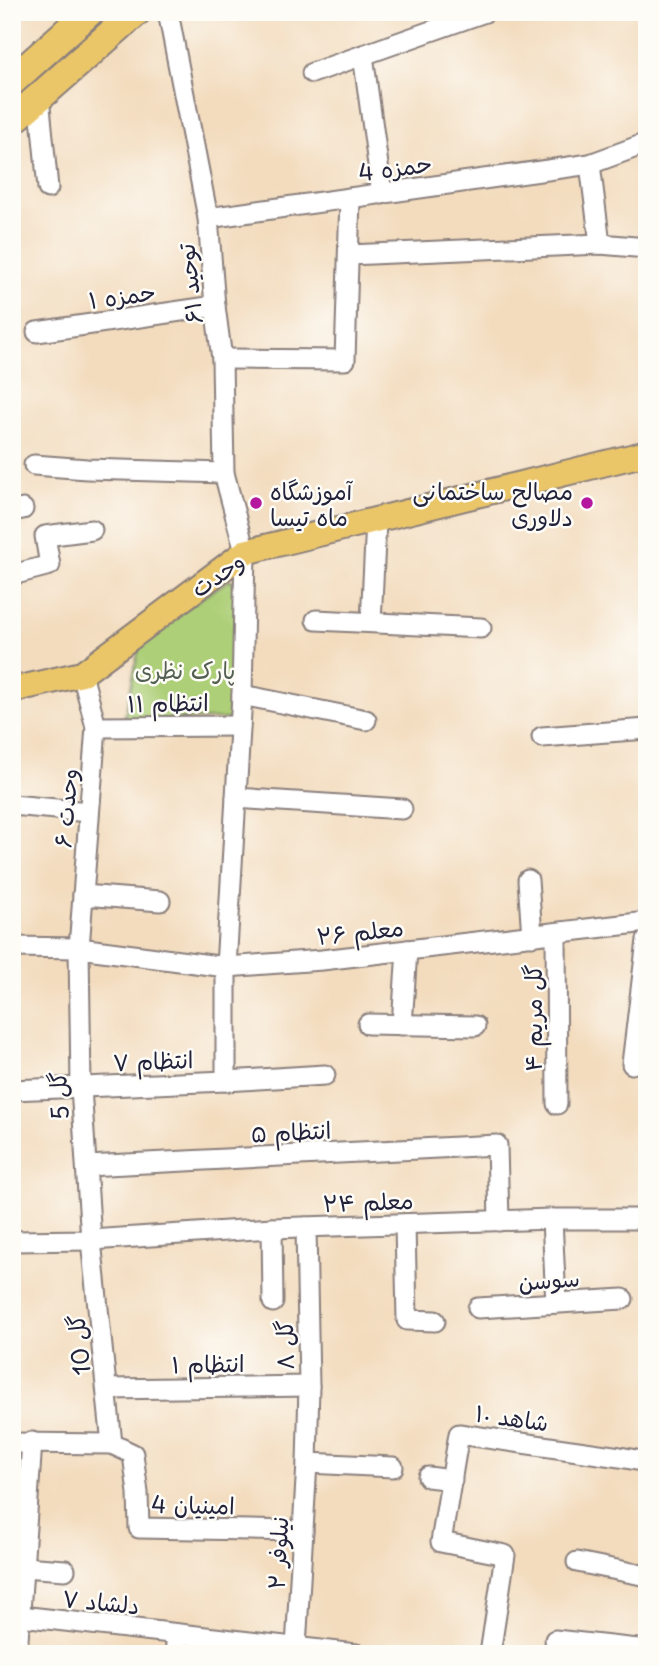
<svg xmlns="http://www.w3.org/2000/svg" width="659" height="1666" font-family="'Playpen Sans','Playpen Sans Arabic',sans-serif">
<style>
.green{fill:#adcf77;stroke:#687859;stroke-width:2}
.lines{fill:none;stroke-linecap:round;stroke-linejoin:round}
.minor-casing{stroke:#8a7f7c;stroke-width:23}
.major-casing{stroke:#8a7f7c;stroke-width:28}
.highway-casing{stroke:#8a7f7c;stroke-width:32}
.minor{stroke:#fff;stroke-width:19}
.major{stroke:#ebc669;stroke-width:24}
.highway{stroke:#ebc669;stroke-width:28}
.poi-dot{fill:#b5179e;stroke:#fdfcf7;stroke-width:2.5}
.labels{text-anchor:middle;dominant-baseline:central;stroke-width:5;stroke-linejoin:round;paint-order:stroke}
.street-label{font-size:23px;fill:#22223b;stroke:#fdfcf7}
.poi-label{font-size:23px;fill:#22223b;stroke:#fdfcf7;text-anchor:start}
.park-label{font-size:23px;fill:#535f50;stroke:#fdfcf7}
</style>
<rect width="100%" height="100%" fill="#fdfcf7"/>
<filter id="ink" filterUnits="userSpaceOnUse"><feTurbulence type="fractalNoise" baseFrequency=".0143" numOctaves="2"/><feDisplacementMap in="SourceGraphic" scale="14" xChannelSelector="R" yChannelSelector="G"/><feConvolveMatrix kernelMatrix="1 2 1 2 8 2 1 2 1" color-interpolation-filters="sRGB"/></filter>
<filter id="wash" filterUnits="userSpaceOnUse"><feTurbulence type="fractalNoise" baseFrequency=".00686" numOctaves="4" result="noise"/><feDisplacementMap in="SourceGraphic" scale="28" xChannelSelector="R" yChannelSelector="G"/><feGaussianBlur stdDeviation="1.57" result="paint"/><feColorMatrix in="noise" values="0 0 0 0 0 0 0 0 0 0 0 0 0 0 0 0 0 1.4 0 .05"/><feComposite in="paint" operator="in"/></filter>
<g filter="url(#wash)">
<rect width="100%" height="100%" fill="#f3dcbe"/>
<polygon class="green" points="229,580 238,583 235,719 124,720 141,638"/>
</g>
<g filter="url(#ink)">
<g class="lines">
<defs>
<g id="minor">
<polyline points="168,12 208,218 215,306 222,359 224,473 245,552 242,695 226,967 226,1081"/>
<polyline points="363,55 382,194"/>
<polyline points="312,73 485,12"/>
<polyline points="39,97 48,188"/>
<polyline points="590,164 600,244"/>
<polyline points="208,218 590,164 647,143"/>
<polyline points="349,255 600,244 647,248"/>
<polyline points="37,332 215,306"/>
<polyline points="222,359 345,360 350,198"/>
<polyline points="34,465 87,469 224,473"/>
<polyline points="12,511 23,509"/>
<polyline points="12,575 50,565 45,536 92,530"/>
<polyline points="316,620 481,628"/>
<polyline points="371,622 376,521"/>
<polyline points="82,674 96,727 79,948 81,1087 91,1240 112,1444"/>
<polyline points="242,695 366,720"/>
<polyline points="96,727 240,726"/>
<polyline points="542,737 647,729"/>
<polyline points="236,798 402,809"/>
<polyline points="12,805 89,812"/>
<polyline points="528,880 532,936"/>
<polyline points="83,895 160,901"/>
<polyline points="556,933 557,1104"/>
<polyline points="12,947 79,948 226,967 322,960 647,922"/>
<polyline points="368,1024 475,1026"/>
<polyline points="402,1025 407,950"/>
<polyline points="632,1064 647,940"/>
<polyline points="12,1090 226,1081 325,1075"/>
<polyline points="87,1166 497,1145 499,1221"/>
<polyline points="552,1219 556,1303"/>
<polyline points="405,1224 407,1320 435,1321"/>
<polyline points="272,1228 273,1302"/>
<polyline points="12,1241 91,1240 272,1228 552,1219 647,1219"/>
<polyline points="478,1308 623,1299"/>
<polyline points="107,1389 309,1386"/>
<polyline points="12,1443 112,1444 133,1454 138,1493 139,1528 303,1531"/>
<polyline points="307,1463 393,1467"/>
<polyline points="428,1477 452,1480"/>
<polyline points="577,1562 647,1576"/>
<polyline points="23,1567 65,1570"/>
<polyline points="12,1615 356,1654"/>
<polyline points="555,1640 647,1650"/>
<polyline points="296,1647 307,1463 309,1386 306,1227"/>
<polyline points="17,1654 32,1442"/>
<polyline points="175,1654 177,1634"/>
<polyline points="490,1654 505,1555 441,1542 459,1434 620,1457 647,1462"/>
</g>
<polyline id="major" points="12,690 82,674 245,552 647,453"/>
<g id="highway">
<polyline points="12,81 89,12"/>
<polyline points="12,121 136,12"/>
</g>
</defs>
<use href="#minor" class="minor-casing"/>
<use href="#major" class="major-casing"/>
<use href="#highway" class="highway-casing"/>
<use href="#minor" class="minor"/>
<use href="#major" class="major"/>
<use href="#highway" class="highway"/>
</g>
</g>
<g class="poi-dot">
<circle cx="256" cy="503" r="7"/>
<circle cx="587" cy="503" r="7"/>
</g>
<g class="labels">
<g class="street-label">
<text transform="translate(395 167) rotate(-8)">حمزه 4</text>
<text transform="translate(189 284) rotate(-96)">توحید ۶۱</text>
<text transform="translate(122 295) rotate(-8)">حمزه ۱</text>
<text transform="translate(217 574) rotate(-35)">وحدت</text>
<text transform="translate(168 702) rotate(-1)">انتظام ۱۱</text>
<text transform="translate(65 808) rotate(-85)">وحدت ۶</text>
<text transform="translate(360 931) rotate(-6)">معلم ۲۶</text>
<text transform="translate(532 1018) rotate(-90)">گل مریم ۴</text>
<text transform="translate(153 1060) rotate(-2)">انتظام ۷</text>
<text transform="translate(58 1096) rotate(-93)">گل 5</text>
<text transform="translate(291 1131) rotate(-3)">انتظام ۵</text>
<text transform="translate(368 1201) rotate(-2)">معلم ۲۴</text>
<text transform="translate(549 1279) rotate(-4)">سوسن</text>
<text transform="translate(78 1345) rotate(-96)">گل 10</text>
<text transform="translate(284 1345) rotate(-91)">گل ۸</text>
<text transform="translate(208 1363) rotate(-1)">انتظام ۱</text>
<text transform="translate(512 1417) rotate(8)">شاهد ۱۰</text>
<text transform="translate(193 1504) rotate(1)">امینیان 4</text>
<text transform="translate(277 1553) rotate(-87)">نیلوفر ۲</text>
<text transform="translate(101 1601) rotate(6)">دلشاد ۷</text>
</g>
<g class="poi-label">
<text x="270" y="490">آموزشگاه<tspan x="270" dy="26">ماه تیسا</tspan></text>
<text x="573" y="490" text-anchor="end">مصالح ساختمانی<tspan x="573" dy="26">دلاوری</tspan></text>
</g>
<g class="park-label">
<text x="185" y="669">پارک نظری</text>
</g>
</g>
<rect width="659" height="1666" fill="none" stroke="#fdfcf7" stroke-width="42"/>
</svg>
